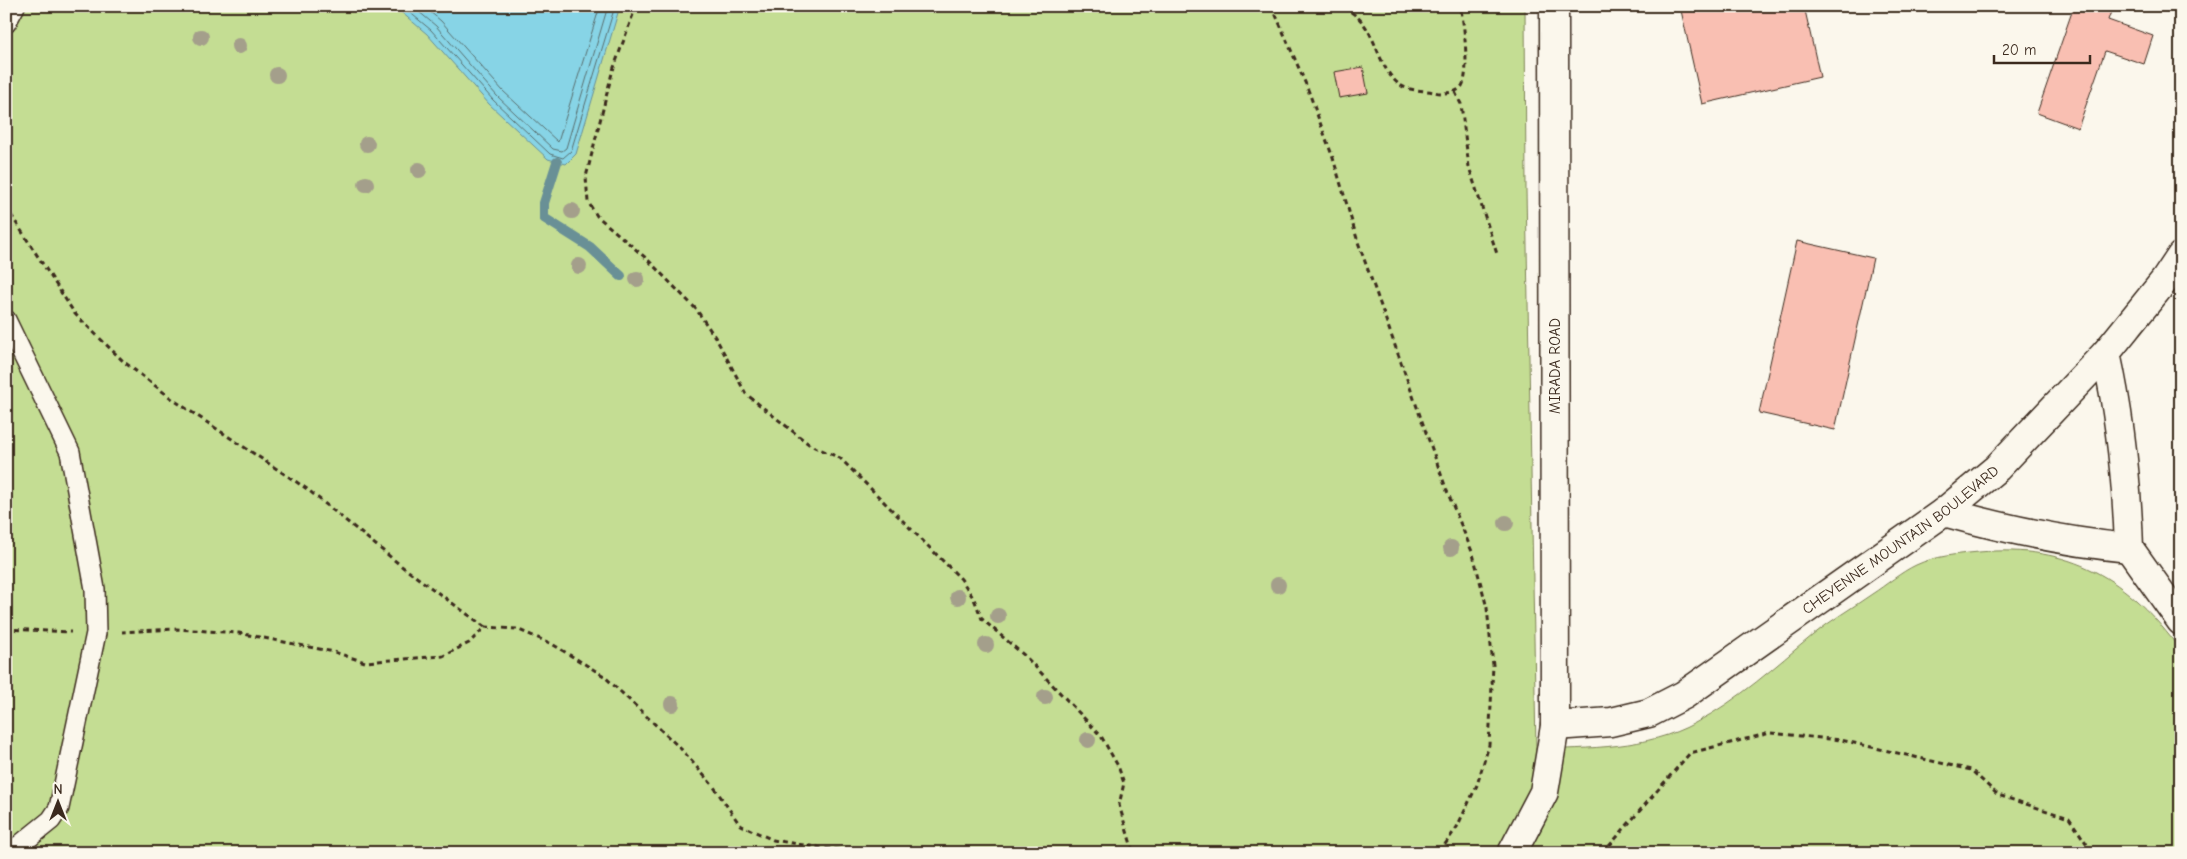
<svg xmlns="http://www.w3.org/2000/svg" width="2187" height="859" font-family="'Comic Neue',sans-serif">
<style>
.green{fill:#c4dd93;stroke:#808458}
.water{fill:#87d4e6;stroke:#699096}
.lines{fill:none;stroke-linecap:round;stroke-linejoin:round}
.shore{stroke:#596e6e;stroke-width:1}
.stream{stroke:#699096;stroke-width:10}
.building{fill:#f9bfb2;stroke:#3b2a1e}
.service-casing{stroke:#3b2a1e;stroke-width:22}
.minor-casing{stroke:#3b2a1e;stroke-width:31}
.tertiary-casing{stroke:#3b2a1e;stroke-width:31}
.path{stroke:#3b2a1e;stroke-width:3;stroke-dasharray:5 4;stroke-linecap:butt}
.service{stroke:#fbf7ec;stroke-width:19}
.minor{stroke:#fbf7ec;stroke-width:28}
.tertiary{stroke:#fbf7ec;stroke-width:28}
.tree{fill:#a49f8b}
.labels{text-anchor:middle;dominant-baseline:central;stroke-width:4.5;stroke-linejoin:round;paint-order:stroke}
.street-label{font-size:15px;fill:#3b2a1e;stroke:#fbf7ec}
</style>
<rect width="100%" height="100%" fill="#fbf7ec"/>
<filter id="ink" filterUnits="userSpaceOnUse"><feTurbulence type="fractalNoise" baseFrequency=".02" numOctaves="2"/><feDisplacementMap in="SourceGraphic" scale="10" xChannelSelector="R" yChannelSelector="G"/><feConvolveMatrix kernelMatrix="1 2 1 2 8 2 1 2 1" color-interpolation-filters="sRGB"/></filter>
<g filter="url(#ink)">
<path class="green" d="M6 6H1525L1526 190 1536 750C1588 748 1648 749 1695 723 1739 700 1775 666 1813 635 1831 620 1852 608 1872 594 1886 585 1901 572 1916 565 1935 556 1958 554 1979 552 2070 544 2128 578 2181 651V853H6Z"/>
<polygon class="water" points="394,6 620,6 576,154 566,164 548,159 489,104 427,34"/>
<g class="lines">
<g class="shore">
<polyline points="402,6 431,30 493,100 550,154 563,158 571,151 615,6"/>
<polyline points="412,6 436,26 497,96 553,149 562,151 566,148 608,6"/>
<polyline points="423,6 441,21 503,91 558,142 600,6"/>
</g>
<polyline class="stream" points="557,162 544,203 544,218 590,247 621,276"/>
</g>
<g class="building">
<polygon points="1680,6 1804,6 1820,77 1702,104"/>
<polygon points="2074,6 2113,6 2108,20 2153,36 2144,64 2105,51 2078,128 2037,113"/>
<polygon points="1363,67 1368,93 1339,98 1334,72"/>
<polygon points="1797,241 1873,258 1835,430 1759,413"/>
<polygon points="6,722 10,722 11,816 6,816"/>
</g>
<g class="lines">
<defs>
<g id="service">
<polyline points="6,23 15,6"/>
<polyline points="6,320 70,452 95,589 96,633 59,808 51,820 10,853"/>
</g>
<g id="minor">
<path d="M2106 353C2120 417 2127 483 2129 548"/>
<path d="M1944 512C2005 529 2066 542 2129 548"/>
<polyline points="2129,548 2181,621"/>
<path id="s1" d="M1555 726 1611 722 1649 713 1684 695 1944 512 1997 468 2106 353 2165 280 2181 256"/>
</g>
<polyline id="tertiary" points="1512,853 1544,792 1555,726 1554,6"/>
</defs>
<use href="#service" class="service-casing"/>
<use href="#minor" class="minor-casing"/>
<use href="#tertiary" class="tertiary-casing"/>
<g class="path">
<polyline points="636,6 612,73 586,177 588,202 597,216 647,259 696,309 717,340 746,394 810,445 840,458 961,579 974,599 982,619 1026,657 1101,736 1118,766 1124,783 1119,805 1133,851 1137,853"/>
<polyline points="1272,6 1307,87 1333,158 1358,242 1447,491 1473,554 1487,608 1493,665 1489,745 1477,785 1457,827 1439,853"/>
<path d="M1307 6C1319 8 1339 5 1349 11 1378 27 1375 67 1400 85 1408 91 1424 90 1434 92 1442 94 1456 94 1462 86 1470 73 1464 21 1460 6"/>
<polyline points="1455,92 1461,104 1469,167 1497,254"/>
<polyline points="6,207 75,314 124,362 175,401 307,489 404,568 485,627 469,643 443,656 365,662 334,652 239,633 177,629 122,632"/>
<polyline points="485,627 517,629 552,644 604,676 681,749 714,787 740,825 773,840 822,848 882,853"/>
<polyline points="6,629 71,632"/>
<polyline points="1603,853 1690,753 1770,733 1841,740 1971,770 1998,795 2069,818 2093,853"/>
</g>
<use href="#service" class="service"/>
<use href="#minor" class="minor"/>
<use href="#tertiary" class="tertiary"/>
</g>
<g class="tree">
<circle cx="201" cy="37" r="8"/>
<circle cx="239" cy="46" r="8"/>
<circle cx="277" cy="75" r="8"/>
<circle cx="367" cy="144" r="8"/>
<circle cx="419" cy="170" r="8"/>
<circle cx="366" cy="184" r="8"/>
<circle cx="572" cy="211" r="8"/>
<circle cx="579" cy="266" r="8"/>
<circle cx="637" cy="279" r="8"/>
<circle cx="1506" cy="523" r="8"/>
<circle cx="1451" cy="548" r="8"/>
<circle cx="1278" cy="585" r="8"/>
<circle cx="958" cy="597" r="8"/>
<circle cx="998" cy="616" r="8"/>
<circle cx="986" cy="645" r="8"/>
<circle cx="1045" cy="697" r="8"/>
<circle cx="672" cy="704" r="8"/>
<circle cx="1088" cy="740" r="8"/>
</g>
</g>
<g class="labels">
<g class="street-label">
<text transform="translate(1555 366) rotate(-90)">MIRADA ROAD</text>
<text stroke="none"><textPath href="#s1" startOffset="401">CHEYENNE MOUNTAIN BOULEVARD</textPath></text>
</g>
</g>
<rect width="2187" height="859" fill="none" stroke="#fbf7ec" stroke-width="25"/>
<rect x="12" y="12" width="2162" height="834" fill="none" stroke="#3b2a1e" stroke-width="2" filter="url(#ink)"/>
<g transform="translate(58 802)" stroke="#fbf7ec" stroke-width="4" paint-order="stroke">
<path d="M0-4L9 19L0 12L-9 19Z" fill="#3b2a1e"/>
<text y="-8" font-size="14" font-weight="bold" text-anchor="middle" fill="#3b2a1e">N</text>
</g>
<path d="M1994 55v8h96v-8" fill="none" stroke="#3b2a1e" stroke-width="2.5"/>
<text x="2002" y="55" font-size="15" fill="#3b2a1e" stroke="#fbf7ec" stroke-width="4" paint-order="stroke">20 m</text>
</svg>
